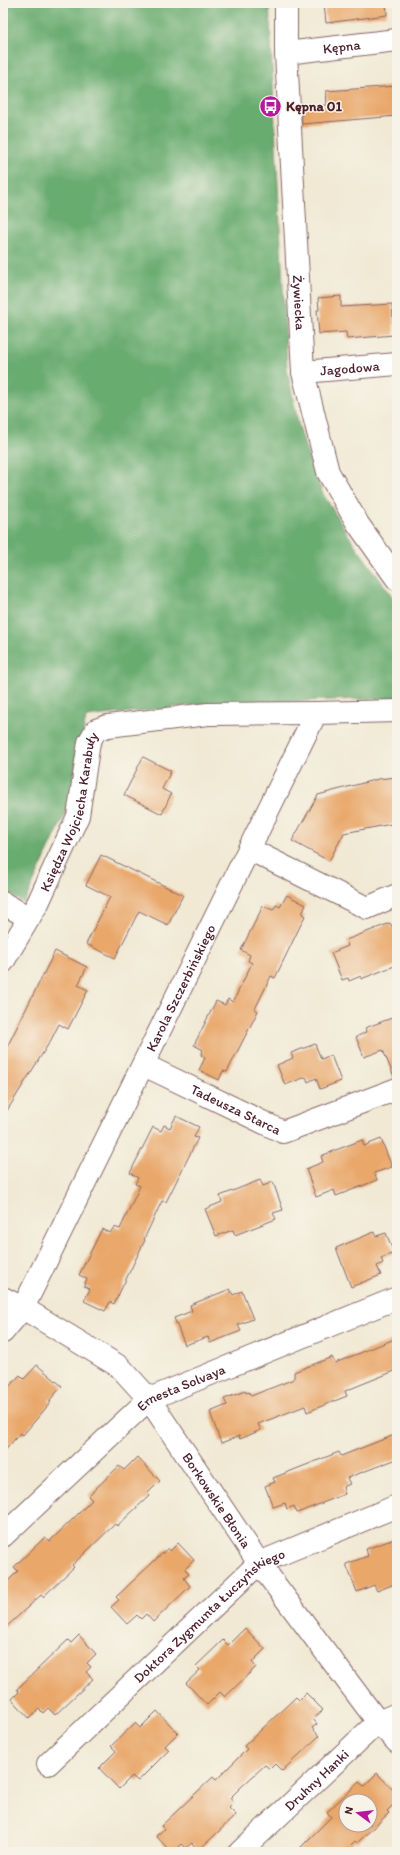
<svg xmlns="http://www.w3.org/2000/svg" width="400" height="1855" font-family="Itim,sans-serif">
<style>
.forest{fill:#69ac70;stroke:#5a664e}
.building{fill:#e9a76b;fill-rule:evenodd}
.lines{fill:none;stroke-linecap:round;stroke-linejoin:round}
.minor-casing{stroke:#846666;stroke-width:24}
.minor{stroke:#fff;stroke-width:22}
.labels{text-anchor:middle;dominant-baseline:central;stroke-width:3;stroke-linejoin:round;paint-order:stroke}
.street-label{font-size:14px;fill:#4a1f2b;stroke:#f7f3e8}
.poi-label{font-size:14px;font-weight:bold;fill:#4a1f2b;stroke:#f7f3e8;text-anchor:start}
</style>
<rect width="100%" height="100%" fill="#f7f3e8"/>
<filter id="ink" filterUnits="userSpaceOnUse"><feTurbulence type="fractalNoise" baseFrequency=".025" numOctaves="2"/><feDisplacementMap in="SourceGraphic" scale="8" xChannelSelector="R" yChannelSelector="G"/><feConvolveMatrix kernelMatrix="1 2 1 2 8 2 1 2 1" color-interpolation-filters="sRGB"/></filter>
<filter id="wash" filterUnits="userSpaceOnUse"><feTurbulence type="fractalNoise" baseFrequency=".012" numOctaves="4" result="noise"/><feDisplacementMap in="SourceGraphic" scale="16" xChannelSelector="R" yChannelSelector="G"/><feGaussianBlur stdDeviation="0.9" result="paint"/><feColorMatrix in="noise" values="0 0 0 0 0 0 0 0 0 0 0 0 0 0 0 0 0 1.4 0 .05"/><feComposite in="paint" operator="in"/></filter>
<g filter="url(#wash)">
<rect width="100%" height="100%" fill="#f1e9d4"/>
<polygon class="forest" points="3,3 269,3 287,369 298,423 309,460 323,494 354,544 397,603 397,698 204,704 86,717 68,808 24,903 3,890"/>
<g id="blocks">
<g class="building">
<polygon points="324,3 386,3 387,15 326,23"/>
<polygon points="397,86 397,116 302,124 301,107 327,105 326,91"/>
<polygon points="341,296 341,307 392,304 394,335 347,339 346,332 319,334 317,310 319,310 318,298"/>
<polygon points="143,757 171,771 162,789 171,794 162,814 124,795"/>
<polygon points="397,777 397,823 344,833 329,861 292,841 318,795 378,779"/>
<polygon points="101,855 183,895 168,925 139,911 115,958 86,944 110,897 86,885"/>
<polygon points="287,895 306,905 302,914 305,916 275,978 271,976 255,1009 258,1011 227,1072 223,1071 219,1080 199,1070 205,1058 201,1055 203,1050 194,1045 216,1001 225,1005 228,999 233,1002 252,963 248,961 250,955 241,950 263,906 273,910 276,905 280,907"/>
<polygon points="390,923 393,928 397,927 397,965 361,979 361,976 349,981 348,978 342,980 331,953 348,946 346,940"/>
<polygon points="55,951 87,967 78,985 88,990 68,1029 59,1024 51,1040 3,1117 3,1055"/>
<polygon points="397,1016 397,1077 394,1077 383,1050 364,1057 356,1037 366,1032 365,1028"/>
<polygon points="315,1044 321,1059 331,1055 341,1081 320,1089 316,1078 308,1082 306,1077 285,1085 277,1065 293,1058 291,1053"/>
<polygon points="176,1116 199,1127 194,1137 198,1138 166,1202 162,1201 144,1239 145,1240 114,1304 110,1302 105,1311 84,1301 90,1289 84,1286 87,1279 79,1275 102,1229 110,1233 114,1227 120,1229 140,1186 135,1184 138,1178 130,1173 153,1127 161,1131 164,1125 170,1128"/>
<polygon points="381,1139 392,1167 374,1173 377,1180 357,1188 336,1196 334,1190 316,1197 306,1169 323,1162 321,1156 341,1148 362,1140 364,1146"/>
<polygon points="260,1180 263,1186 273,1182 283,1210 273,1213 276,1219 235,1235 233,1230 216,1236 205,1209 222,1202 220,1196"/>
<polygon points="374,1232 376,1236 386,1233 394,1253 381,1258 383,1263 377,1266 381,1275 351,1287 336,1248"/>
<polygon points="230,1289 233,1295 242,1291 253,1319 238,1325 241,1331 210,1343 208,1337 185,1345 174,1318 192,1311 190,1305"/>
<polygon points="397,1338 397,1370 345,1391 347,1396 307,1412 305,1406 258,1424 261,1430 240,1439 239,1436 221,1443 210,1412 227,1405 224,1399 245,1391 246,1393 249,1392 251,1396 294,1379 294,1372 332,1357 335,1363"/>
<polygon points="37,1365 62,1386 49,1401 51,1402 23,1435 20,1433 3,1453 3,1393 20,1375 24,1379"/>
<polygon points="397,1434 397,1459 347,1478 350,1484 343,1487 345,1494 297,1513 294,1506 287,1509 285,1503 273,1507 265,1486 275,1482 273,1478 339,1452 341,1456"/>
<polygon points="137,1457 160,1481 147,1494 149,1496 117,1526 115,1524 86,1552 72,1565 74,1567 43,1597 41,1595 3,1630 3,1586 18,1571 14,1567 45,1537 50,1541 79,1513 92,1500 88,1496 119,1466 124,1470"/>
<polygon points="397,1538 397,1583 377,1591 374,1585 357,1592 346,1564 368,1556 366,1549"/>
<polygon points="178,1543 194,1560 185,1569 189,1574 184,1578 190,1586 153,1622 146,1614 141,1619 137,1615 127,1624 111,1607 119,1600 116,1597 168,1548 170,1551"/>
<polygon points="245,1628 265,1649 252,1662 256,1667 225,1697 220,1692 207,1705 186,1683 200,1670 196,1666 223,1640 228,1645"/>
<polygon points="79,1635 96,1654 87,1663 91,1667 86,1672 93,1679 55,1715 48,1708 43,1713 39,1709 29,1718 12,1699 19,1692 17,1689 68,1640 71,1643"/>
<polygon points="306,1693 323,1710 313,1719 317,1724 312,1728 319,1736 282,1771 275,1764 270,1769 265,1765 239,1789 230,1798 234,1803 229,1808 236,1815 198,1851 192,1843 186,1848 182,1844 174,1852 171,1852 156,1836 164,1829 161,1826 213,1777 216,1780 247,1749 244,1746 296,1697 299,1700"/>
<polygon points="157,1711 178,1733 165,1746 169,1750 138,1781 132,1776 119,1789 99,1768 116,1751 111,1746 135,1723 140,1728"/>
<path d="M377 1773 397 1794V1801L387 1811 389 1813 357 1843 355 1841 344 1852H296L331 1817 327 1812 359 1782 364 1786ZM346 1801H370V1825H346Z"/>
</g>
</g>
</g>
<g filter="url(#ink)">
<use href="#blocks" fill-opacity="0" stroke="#846666" stroke-width="1"/>
<g class="lines">
<defs>
<g id="minor">
<path id="s1" d="M286 3V53L303 372 328 472 358 524 397 579"/>
<path id="s2" d="M286 53 397 40"/>
<path id="s3" d="M303 372 397 364"/>
<polyline points="249,849 367,908 397,895"/>
<polyline points="3,903 29,918"/>
<path id="s4" d="M3 962 38 903 78 816 89 742 96 730 108 726 208 714 316 713"/>
<path id="s5" d="M144 1065 283 1132 397 1089"/>
<path id="s6" d="M3 1298 23 1308 120 1367 149 1399 259 1563 378 1722 397 1742"/>
<path id="s7" d="M3 1332 23 1308 316 713 397 711"/>
<path id="s8" d="M3 1536 149 1399 397 1298"/>
<path id="s9" d="M48 1764 259 1563 397 1506"/>
<path id="s10" d="M240 1852 378 1722 397 1714"/>
</g>
</defs>
<use href="#minor" class="minor-casing"/>
<use href="#minor" class="minor"/>
</g>
</g>
<defs>
<symbol id="bus-disc" viewBox="-11 -11 22 22"><circle r="9.5" fill="#b5179e" stroke="#f7f3e8"/><path d="M-5-6H5V4H4V6H2V4H-2V6H-4V4H-5ZM-3.5-4V0h7V-4ZM-3.5 1.2v1.5H-2V1.2ZM2 1.2v1.5H3.5V1.2Z" fill="#fff"/></symbol>
</defs>
<g fill-rule="evenodd">
<use href="#bus-disc" x="258" y="94" width="25" height="25"/>
</g>
<g class="labels">
<g class="street-label">
<text stroke="none"><textPath href="#s2" startOffset="56">Kępna</textPath></text>
<text stroke="none"><textPath href="#s1" startOffset="300">Żywiecka</textPath></text>
<text stroke="none"><textPath href="#s3" startOffset="47">Jagodowa</textPath></text>
<text stroke="none"><textPath href="#s4" startOffset="166">Księdza Wojciecha Karabuły</textPath></text>
<text stroke="none"><textPath href="#s7" startOffset="388">Karola Szczerbińskiego</textPath></text>
<text stroke="none"><textPath href="#s5" startOffset="102">Tadeusza Starca</textPath></text>
<text stroke="none"><textPath href="#s8" startOffset="234">Ernesta Solvaya</textPath></text>
<text stroke="none"><textPath href="#s6" startOffset="301">Borkowskie Błonia</textPath></text>
<text stroke="none"><textPath href="#s9" startOffset="220">Doktora Zygmunta Łuczyńskiego</textPath></text>
<text stroke="none"><textPath href="#s10" startOffset="105">Druhny Hanki</textPath></text>
</g>
<g class="poi-label">
<text x="286" y="106">Kępna 01</text>
</g>
</g>
<rect width="400" height="1855" fill="none" stroke="#f7f3e8" stroke-width="16"/>
<g transform="translate(358 1813) rotate(285)"><circle r="19" fill="#f7f3e8" stroke="#b29e9c"/>
<path d="M0-3L7 15L0 10L-7 15Z" fill="#b5179e"/>
<text y="-6" font-size="11" font-weight="bold" text-anchor="middle" fill="#4a1f2b">N</text>
</g>
</svg>
